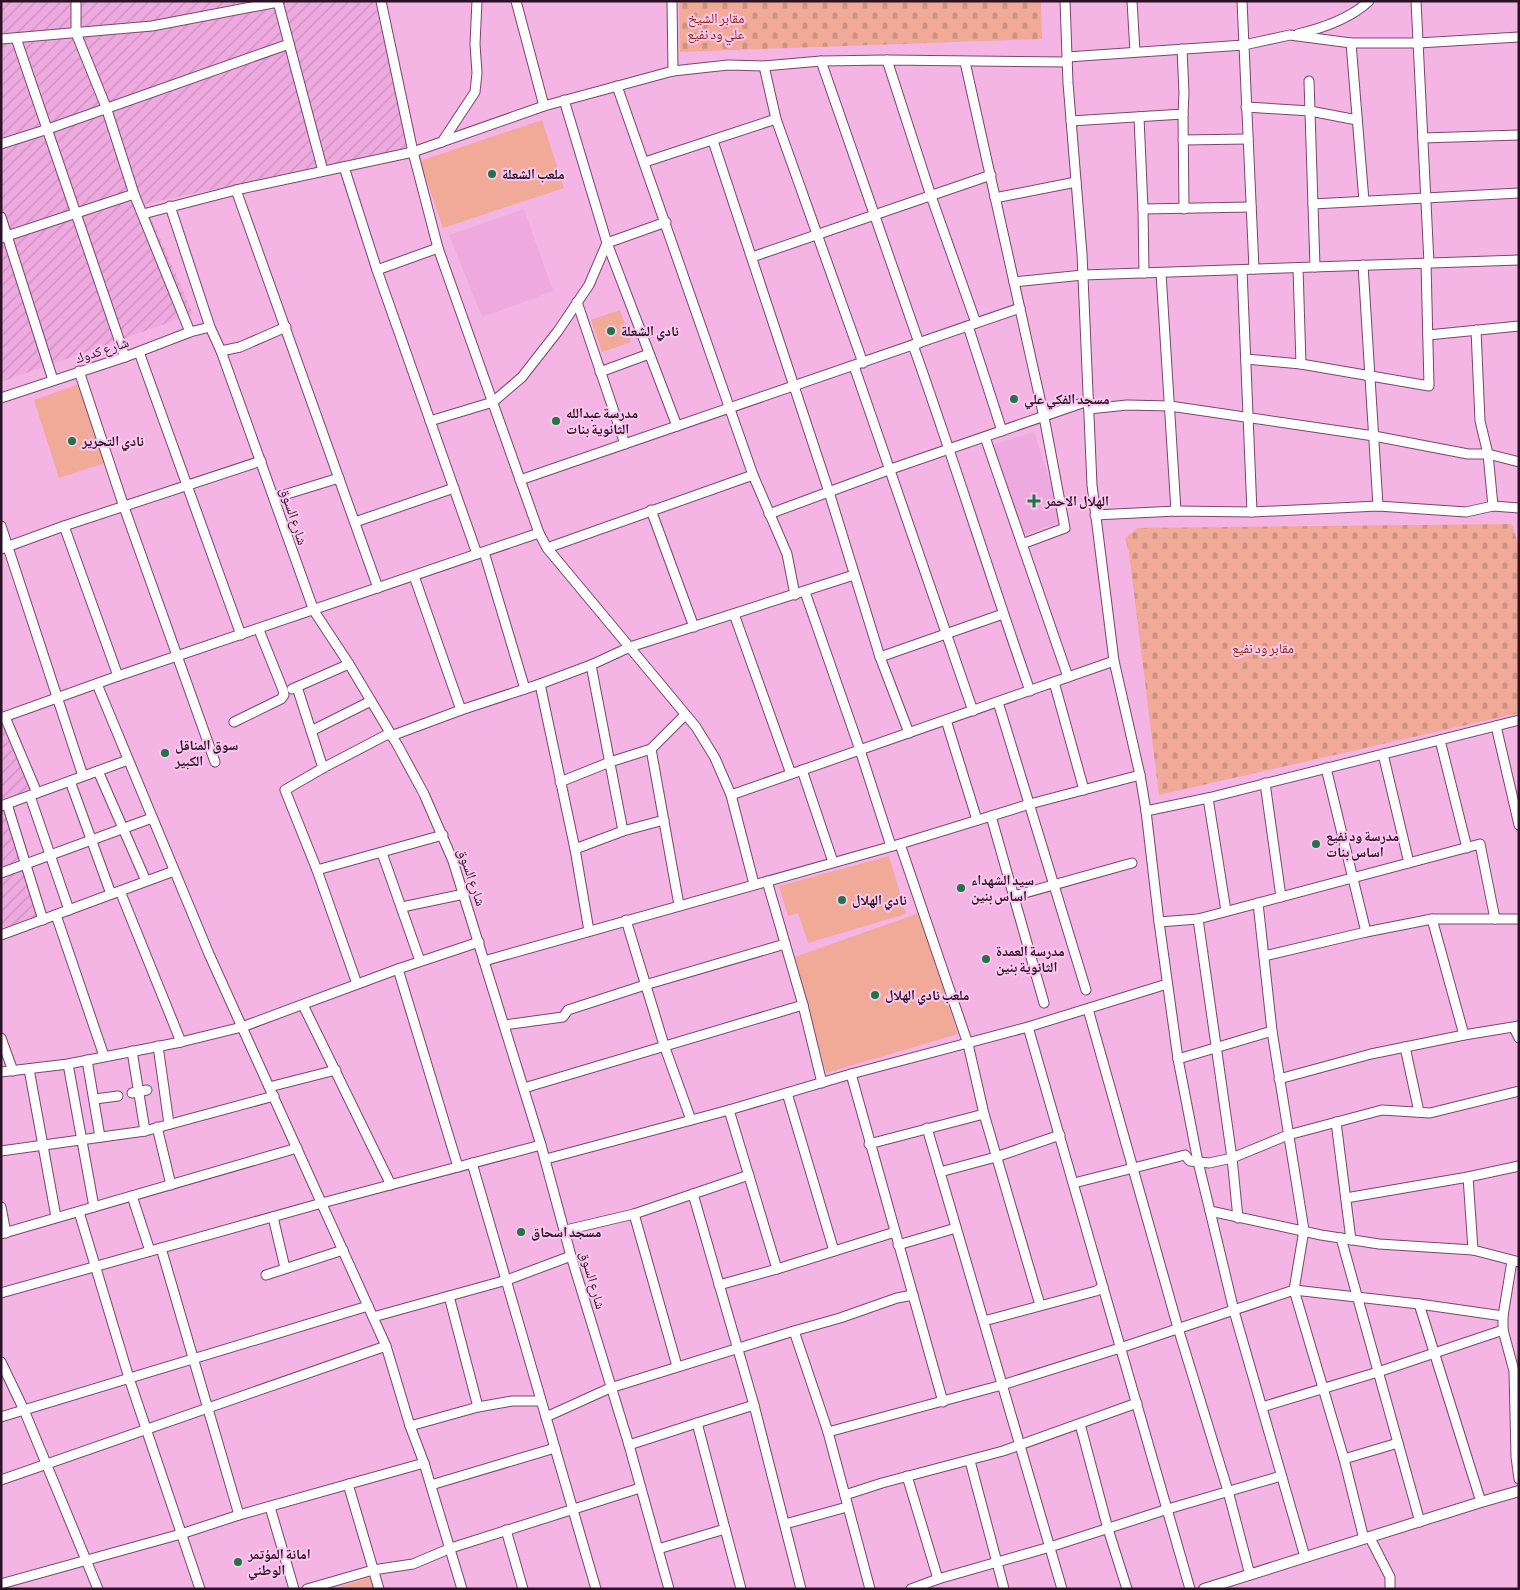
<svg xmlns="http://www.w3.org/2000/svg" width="1520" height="1590" font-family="'Asap Condensed','Noto Naskh Arabic',sans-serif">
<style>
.built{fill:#eea9df}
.industrial{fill:url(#industrial-furrows)}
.grass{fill:#f1aa97}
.cemetery{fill:url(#cemetery-stones)}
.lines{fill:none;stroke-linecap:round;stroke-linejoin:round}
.minor-casing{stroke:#7b4470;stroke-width:11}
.major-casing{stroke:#7b4470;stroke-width:12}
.minor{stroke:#fff;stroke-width:9}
.major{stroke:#fff;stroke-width:10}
.poi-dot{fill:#207446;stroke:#fac7ee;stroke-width:2}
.labels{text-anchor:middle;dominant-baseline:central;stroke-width:4;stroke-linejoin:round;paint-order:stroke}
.park-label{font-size:14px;fill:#8a2408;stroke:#fac7ee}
.poi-label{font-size:14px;font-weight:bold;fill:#291225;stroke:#fac7ee;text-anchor:start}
.street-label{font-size:14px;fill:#291225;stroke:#fac7ee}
</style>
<defs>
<pattern id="industrial-furrows" width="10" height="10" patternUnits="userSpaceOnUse" patternTransform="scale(1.25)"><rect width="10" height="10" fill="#eea9df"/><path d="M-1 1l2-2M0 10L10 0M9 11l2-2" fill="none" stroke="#cc90bf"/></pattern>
<pattern id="cemetery-stones" width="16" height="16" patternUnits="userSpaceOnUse" patternTransform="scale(1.25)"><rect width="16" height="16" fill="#f1aa97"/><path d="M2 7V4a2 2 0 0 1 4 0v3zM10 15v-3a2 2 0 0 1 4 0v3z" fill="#cf9182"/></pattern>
</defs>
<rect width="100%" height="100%" fill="#f4b5e5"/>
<g class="built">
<polygon points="524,209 553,291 482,317 449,235"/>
<polygon points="1034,432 1063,521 1022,535 993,445"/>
</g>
<g class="industrial">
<polygon points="1,1 375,1 408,148 145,204 193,314 1,382"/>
<polygon points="8,726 33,791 2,801 1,729"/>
<polygon points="7,816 22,863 1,870 1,818"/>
<polygon points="24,867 39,918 7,933 1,919 1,877"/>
</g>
<g class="grass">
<polygon points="542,120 564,188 443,228 420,161"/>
<polygon points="620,310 631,342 602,352 591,320"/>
<polygon points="79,384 105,463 59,478 34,400"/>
<polygon points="889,856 906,914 808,943 798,913 788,916 779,886"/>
<polygon points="919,913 958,1034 826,1073 795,957"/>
<polygon points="374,1576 377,1589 332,1589"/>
</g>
<g class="cemetery">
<polygon points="679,1 1041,1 1042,39 680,52"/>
<polygon points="1512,524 1519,548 1519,713 1159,795 1129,553 1125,538 1138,528"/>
</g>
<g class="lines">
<defs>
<g id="minor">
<polyline points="76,1 76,33 106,107 134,194 190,332"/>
<polyline points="381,1 413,152 438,248 539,533 547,548 696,727 715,758 731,795 754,884"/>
<polyline points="516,1 544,106"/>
<polyline points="672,1 673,71"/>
<polyline points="1065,1 1068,83 1082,254 1092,485 1114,661 1140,775 1146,811 1159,922 1178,1059 1198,1162 1210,1211 1321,1235 1379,1244 1473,1250 1519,1262"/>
<polyline points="1132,1 1135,52"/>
<polyline points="1242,1 1254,269"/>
<polyline points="1416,1 1429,263"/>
<path d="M1298 34C1323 28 1350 19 1369 1"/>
<polyline points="16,38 125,357"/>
<polyline points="1,39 152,26 278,2 323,171"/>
<polyline points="1351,43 1364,201"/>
<polyline points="1067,57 1244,45 1290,35 1351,43 1418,43 1519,37"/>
<polyline points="887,60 931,196 976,323"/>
<polyline points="821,61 919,343"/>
<polyline points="965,62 1044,417 1065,528 1022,544"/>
<polyline points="764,66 776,119 863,363"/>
<polyline points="1309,81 1315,267"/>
<polyline points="617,86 753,475 787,554 795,595"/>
<polyline points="564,100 607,243 677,426"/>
<polyline points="1246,107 1310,111 1357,120"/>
<polyline points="1183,114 1184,209"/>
<polyline points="1139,117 1143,209 1144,273"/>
<polyline points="1071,121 1183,114 1184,93 1182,49"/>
<polyline points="1423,138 1519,135"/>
<polyline points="1183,140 1248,139"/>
<polyline points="713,141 829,492 880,657 909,733"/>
<polyline points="442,142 475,92 477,73 475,44 477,1"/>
<polyline points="1,144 48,129 289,44"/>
<polyline points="645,162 776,119"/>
<polyline points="344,167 377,270 477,554"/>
<polyline points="236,190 378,588"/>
<polyline points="995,198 1076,182"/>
<polyline points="1313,204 1519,193"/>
<polyline points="170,206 210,327 221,351 314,611 349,664 398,746 424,794 453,861 541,1145 571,1256 629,1445 669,1589"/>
<polyline points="1143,209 1251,207"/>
<polyline points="143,214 236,190 413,152 544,106 673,71 728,65 764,66 821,61 887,60 1067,62"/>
<polyline points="1,217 53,380"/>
<polyline points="1,238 134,194"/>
<polyline points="752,257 991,175"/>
<polyline points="1363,265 1378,506"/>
<polyline points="1298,268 1301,364"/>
<polyline points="377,270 438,248"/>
<polyline points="1242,270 1252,512"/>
<polyline points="1161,273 1176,511"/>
<polyline points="1014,282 1083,275 1519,260"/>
<polyline points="577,302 625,444"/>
<polyline points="968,326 1002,431"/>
<polyline points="1476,330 1480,421 1488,454 1519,462"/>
<polyline points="1428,335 1519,326"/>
<path d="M913 345C954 460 990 576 1030 691"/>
<polyline points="221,351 240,347 286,327"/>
<polyline points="139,352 241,635"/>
<polyline points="1246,359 1301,364 1429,386 1426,263"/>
<polyline points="854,366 973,711"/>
<polyline points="79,371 124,507 215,762"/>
<polyline points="600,372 649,354"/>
<polyline points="1,398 125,357 190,332 210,327"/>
<polyline points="1089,409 1127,405 1170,406 1374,436 1468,454 1488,454 1493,506"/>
<polyline points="430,421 493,402 522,377 558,331 589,285 607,243 666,222"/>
<polyline points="985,437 1068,677"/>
<polyline points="520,480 1020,308"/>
<polyline points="274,498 339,478"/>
<polyline points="651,510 694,627"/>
<polyline points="769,514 891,469 1088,401"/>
<polyline points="1095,515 1176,511 1252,512 1378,506 1466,512 1493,506 1519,508"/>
<polyline points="355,522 454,488"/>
<polyline points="1,526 83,776"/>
<polyline points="64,526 118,676"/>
<polyline points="547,548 753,475"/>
<polyline points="1,549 64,526 261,461"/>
<polyline points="484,552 525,689"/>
<polyline points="414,576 461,710"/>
<polyline points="805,592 860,750 891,846"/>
<polyline points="734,614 791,774"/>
<polyline points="880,657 1003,614"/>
<polyline points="591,665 623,831"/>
<polyline points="1054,682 1084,790"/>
<polyline points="97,684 209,954 386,1346 410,1426 424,1463 462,1589"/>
<polyline points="540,684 575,849 589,931"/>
<polyline points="297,687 323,768"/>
<polyline points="292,689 349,664"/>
<polyline points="998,702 1086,990"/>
<polyline points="5,717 37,793"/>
<polyline points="1,718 118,676 539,533"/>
<polyline points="946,720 977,820"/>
<polyline points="234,722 281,699 284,695 283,690 259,630"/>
<polyline points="1496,726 1519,825"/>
<polyline points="311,731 371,701"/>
<polyline points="391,736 461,710 540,684 591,665 630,647 854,575"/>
<polyline points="1440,740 1467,848"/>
<polyline points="651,749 679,905"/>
<polyline points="1383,754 1409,863"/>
<polyline points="1326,768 1366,932"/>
<polyline points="802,770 833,862"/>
<polyline points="98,771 146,881"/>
<polyline points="70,781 111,894"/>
<polyline points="560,782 610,762 651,749 685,715"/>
<polyline points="1265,783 1281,897"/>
<polyline points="731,795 1114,661"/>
<polyline points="30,796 69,910"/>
<polyline points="1208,798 1226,911"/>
<polyline points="7,804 43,920"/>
<polyline points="1,806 128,760"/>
<polyline points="1146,811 1208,798 1519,720"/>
<polyline points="991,816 1044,1003"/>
<polyline points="900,844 968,1044 984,1114 1040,1305"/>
<polyline points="575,849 623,831 664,820"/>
<polyline points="382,853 420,961"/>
<polyline points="317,870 285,790 323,768 390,733"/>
<polyline points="1,873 152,818"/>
<polyline points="767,881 803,1005 822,1083"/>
<polyline points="120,891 181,1042"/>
<polyline points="1014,896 1132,863"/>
<polyline points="1258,903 1272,1031 1304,1230 1294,1290 1344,1459 1364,1539"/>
<polyline points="402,907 464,894"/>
<polyline points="56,915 104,1056"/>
<polyline points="1198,919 1232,1158 1238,1218"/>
<polyline points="1432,919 1464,1035"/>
<polyline points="626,920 664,1045 691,1120"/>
<polyline points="1159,922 1198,919 1480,844 1495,919"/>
<polyline points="1,935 174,871"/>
<polyline points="1264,956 1366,932 1432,919 1519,919"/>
<polyline points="484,961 900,844 1030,804 1140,775"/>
<polyline points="398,969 458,1167"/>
<polyline points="357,984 317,870 443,835"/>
<polyline points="303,1005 391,1185"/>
<polyline points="1088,1009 1178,1328 1228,1491 1250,1575"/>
<polyline points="504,1025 563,1017 568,1010 645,985 785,944"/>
<polyline points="1028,1027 1190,1589"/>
<polyline points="1514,1028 1519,1038"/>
<polyline points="1,1038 13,1071"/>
<polyline points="158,1046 169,1124"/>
<polyline points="1405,1047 1419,1112"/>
<polyline points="132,1051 145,1131"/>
<polyline points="1178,1059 1272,1031"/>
<polyline points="87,1060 100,1137"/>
<polyline points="68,1064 94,1207"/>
<polyline points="29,1069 56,1217"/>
<polyline points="1,1072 68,1064 181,1042 242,1027 398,969 479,942"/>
<polyline points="851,1074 943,1402"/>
<polyline points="1279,1079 1371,1054 1464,1035 1519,1026"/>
<polyline points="269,1087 336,1070"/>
<polyline points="524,1088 803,1005"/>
<polyline points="132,1093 147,1090"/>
<polyline points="787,1093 834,1251"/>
<polyline points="95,1099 118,1096"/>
<polyline points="729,1110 777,1269"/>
<polyline points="1336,1122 1351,1240"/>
<polyline points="157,1127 171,1185"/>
<polyline points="927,1128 1062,1589"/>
<polyline points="869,1144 984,1114"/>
<polyline points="1,1151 145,1131 274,1096"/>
<polyline points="546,1159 729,1110 851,1074 1028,1027 1167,984"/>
<polyline points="472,1163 596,1589"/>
<polyline points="940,1172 996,1157 1060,1135"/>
<polyline points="1468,1177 1473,1250"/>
<polyline points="1074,1183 1185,1155 1190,1161 1209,1163 1232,1158 1288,1135 1382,1110 1430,1113 1519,1091"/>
<polyline points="693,1194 749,1175"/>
<polyline points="132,1196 150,1251"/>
<polyline points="1346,1198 1468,1177 1519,1166"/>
<polyline points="1,1207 6,1233"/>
<polyline points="1210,1211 1234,1311 1305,1557"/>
<polyline points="79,1212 129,1378 200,1589"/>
<polyline points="634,1214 677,1366"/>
<polyline points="273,1217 285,1268"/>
<polyline points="566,1230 634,1214 693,1194 754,1405 801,1589"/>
<polyline points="1,1234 297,1148"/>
<polyline points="1341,1238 1420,1522"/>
<polyline points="898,1245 956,1228"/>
<polyline points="161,1248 239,1515"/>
<polyline points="1512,1261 1503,1316 1503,1330 1514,1371 1516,1457 1519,1479"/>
<polyline points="266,1275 343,1250"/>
<polyline points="719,1285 777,1269 895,1232"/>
<polyline points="1,1293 322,1203 541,1145"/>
<polyline points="449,1296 478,1407"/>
<polyline points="1419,1304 1481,1502"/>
<polyline points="373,1317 507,1280 571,1256"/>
<polyline points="984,1321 1096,1291 1103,1287"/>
<polyline points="794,1331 840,1318 897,1298 913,1295"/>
<polyline points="1,1362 24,1410 98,1589"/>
<polyline points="1262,1407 1378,1372 1503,1330"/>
<polyline points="1,1417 368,1306"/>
<polyline points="546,1417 610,1388 794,1331 828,1432 870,1589"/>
<polyline points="697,1423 754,1405"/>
<polyline points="1080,1424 1108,1529 1127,1589"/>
<polyline points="410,1426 478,1407 512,1401 541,1401"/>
<polyline points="828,1432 1002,1385 1120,1348 1294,1290 1419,1304 1503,1316"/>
<polyline points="629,1445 697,1423 741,1589"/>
<polyline points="1344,1459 1398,1443"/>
<polyline points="970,1461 1004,1589"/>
<polyline points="907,1476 938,1579"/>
<polyline points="1,1480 386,1346"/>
<polyline points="348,1484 379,1589"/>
<polyline points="431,1485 555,1448"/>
<polyline points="845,1495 882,1483 1003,1451 1137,1403"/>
<polyline points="270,1507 294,1589"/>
<polyline points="785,1524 847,1507"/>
<polyline points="506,1530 523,1589"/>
<polyline points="1370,1538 1390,1577 1390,1589"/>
<polyline points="658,1549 725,1529"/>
<polyline points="1,1584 181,1534 239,1515 424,1463"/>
<polyline points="307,1589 373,1570 413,1564 451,1548 640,1488"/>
<polyline points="911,1589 938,1579 1050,1547 1168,1509 1281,1476"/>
</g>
<polyline id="major" points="1204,1589 1481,1502 1519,1491"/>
</defs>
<use href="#minor" class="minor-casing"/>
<use href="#major" class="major-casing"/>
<use href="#minor" class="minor"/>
<use href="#major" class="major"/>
</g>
<g class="poi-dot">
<circle cx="492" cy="174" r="5"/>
<circle cx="611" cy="331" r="5"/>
<circle cx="1014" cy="399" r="5"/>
<circle cx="556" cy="421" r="5"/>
<circle cx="72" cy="441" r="5"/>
<path d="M1031.5 493.5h5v5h5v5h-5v5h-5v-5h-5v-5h5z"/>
<circle cx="165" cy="753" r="5"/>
<circle cx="1316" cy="844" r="5"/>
<circle cx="961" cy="888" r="5"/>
<circle cx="842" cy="900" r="5"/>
<circle cx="986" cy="959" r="5"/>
<circle cx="875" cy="995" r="5"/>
<circle cx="521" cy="1232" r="5"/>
<circle cx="238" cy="1562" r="5"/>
</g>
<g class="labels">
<g class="park-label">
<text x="716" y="18">مقابر الشيخ<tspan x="716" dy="16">علي ود نفيع</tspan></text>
<text x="1263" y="648">مقابر ود نفيع</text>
</g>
<g class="poi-label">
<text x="502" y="174">ملعب الشعلة</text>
<text x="621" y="331">نادي الشعلة</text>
<text x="1024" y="399">مسجد الفكي علي</text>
<text x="566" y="413">مدرسة عبدالله<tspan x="566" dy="16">الثانوية بنات</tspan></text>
<text x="82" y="441">نادي التحرير</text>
<text x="1045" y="501">الهلال الاحمر</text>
<text x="175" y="745">سوق المناقل<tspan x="175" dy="16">الكبير</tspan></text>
<text x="1326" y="836">مدرسة ود نفيع<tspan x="1326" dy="16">اساس بنات</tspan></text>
<text x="971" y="880">سيد الشهداء<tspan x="971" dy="16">اساس بنين</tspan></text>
<text x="852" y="900">نادي الهلال</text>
<text x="996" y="951">مدرسة العمدة<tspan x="996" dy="16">الثانوية بنين</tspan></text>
<text x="885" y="995">ملعب نادي الهلال</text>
<text x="531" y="1232">مسجد اسحاق</text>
<text x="248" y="1554">امانة المؤتمر<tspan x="248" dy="16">الوطني</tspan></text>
</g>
<g class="street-label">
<text transform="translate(102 350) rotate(-18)">شارع كدوك</text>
<text transform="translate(294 516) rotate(72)">شارع السوق</text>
<text transform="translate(472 877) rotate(71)">شارع السوق</text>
<text transform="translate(593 1280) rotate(74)">شارع السوق</text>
</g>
</g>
<rect width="1520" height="1590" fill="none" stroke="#291225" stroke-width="5"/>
</svg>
